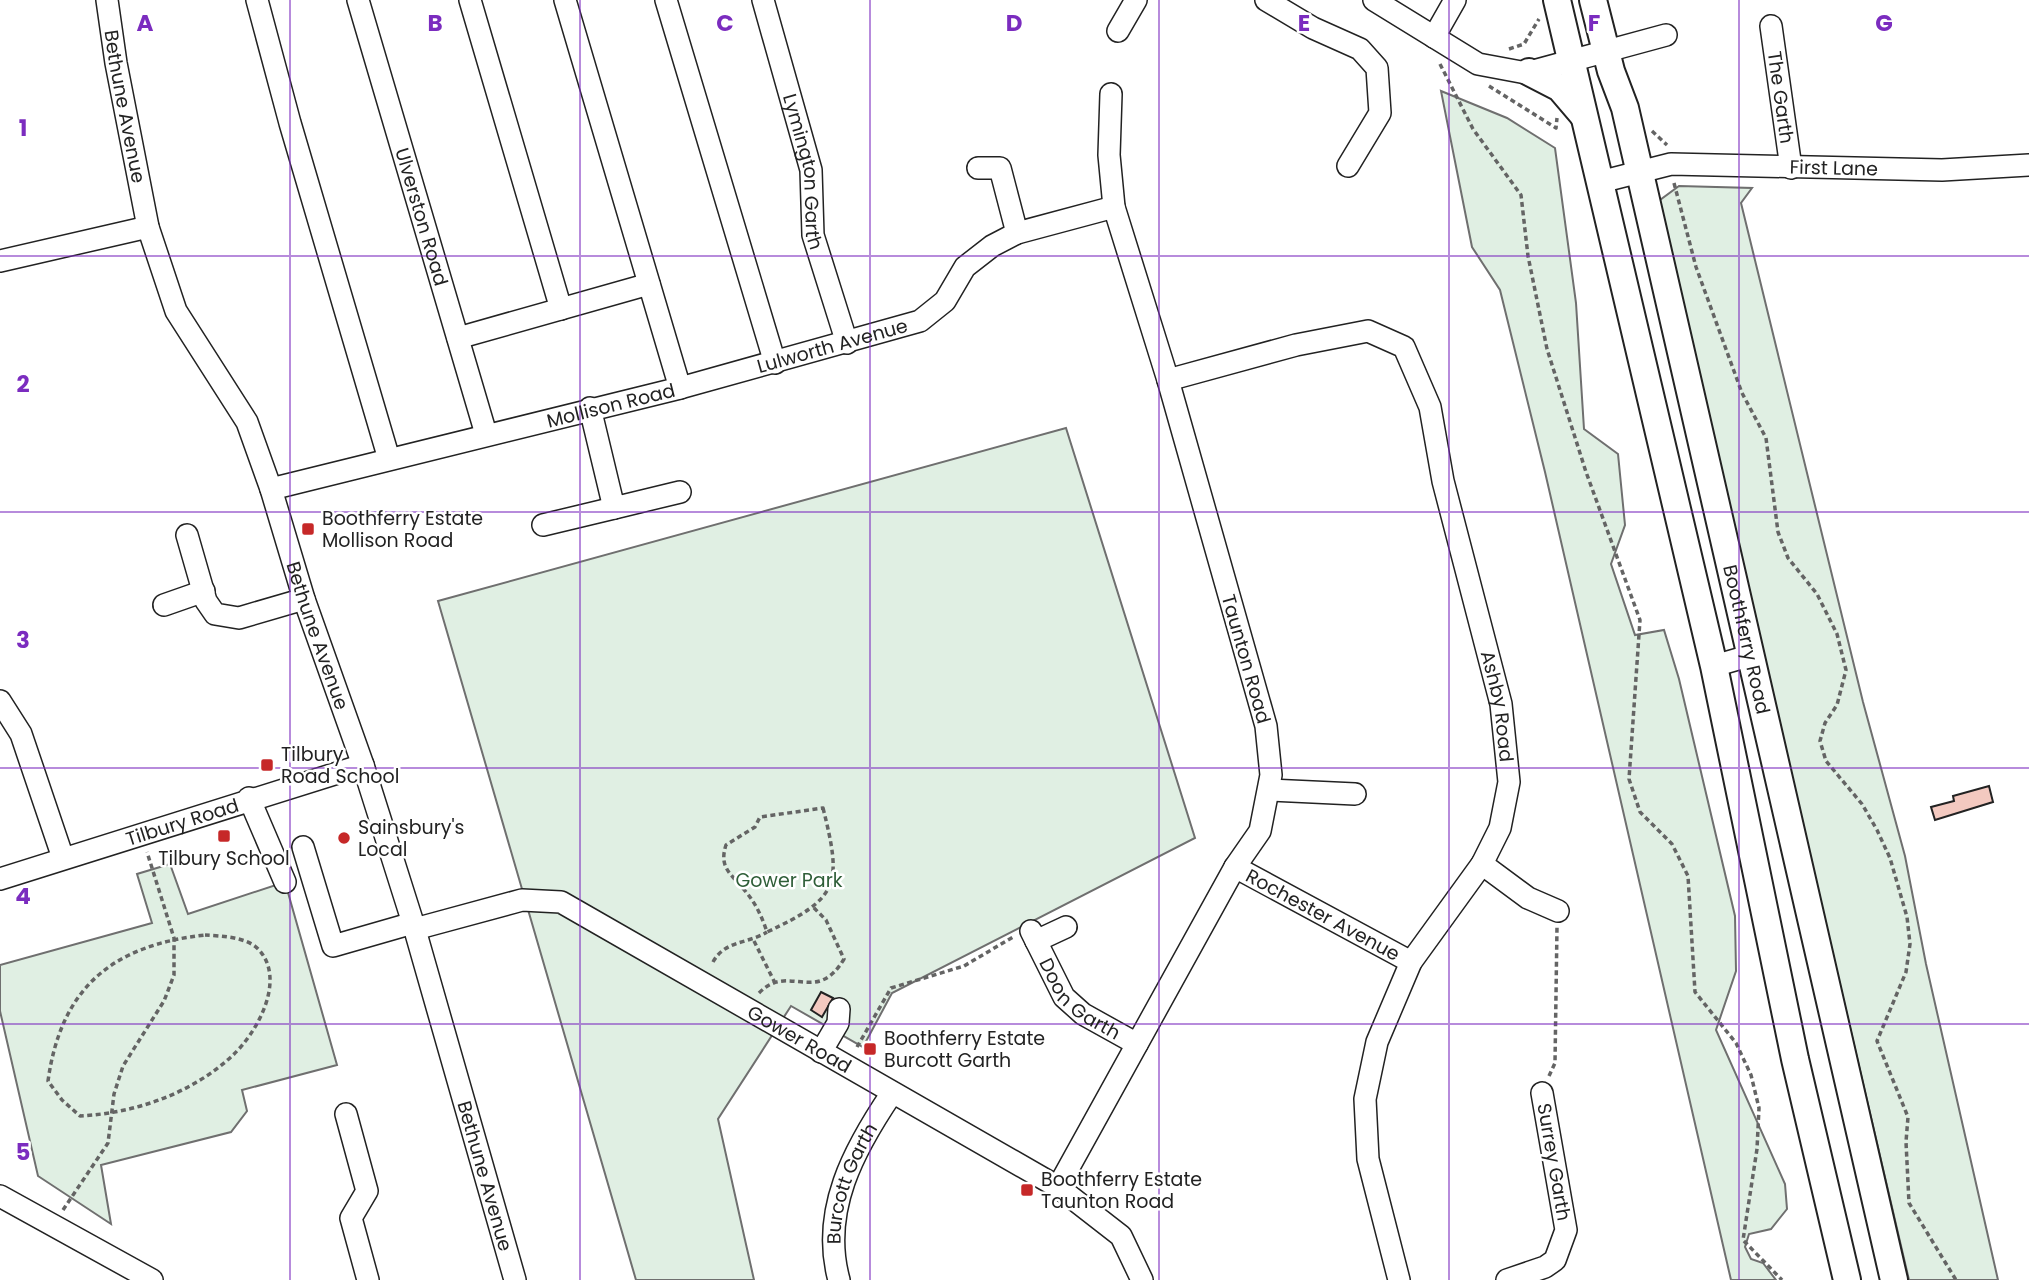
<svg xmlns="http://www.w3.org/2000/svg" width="2029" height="1280" font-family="Poppins,sans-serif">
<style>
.green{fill:#e0efe3;stroke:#6f6f6f;stroke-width:2}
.building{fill:#f3c9c0;stroke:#222;stroke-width:2}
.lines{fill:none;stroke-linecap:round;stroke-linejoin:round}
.minor-casing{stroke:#222;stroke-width:24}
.major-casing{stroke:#222;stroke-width:30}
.path{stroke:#646464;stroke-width:3.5;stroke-dasharray:5 3.5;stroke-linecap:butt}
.minor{stroke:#fff;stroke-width:21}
.major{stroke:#fff;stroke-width:26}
.grid{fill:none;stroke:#7b2cbf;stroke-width:2;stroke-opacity:0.55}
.poi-dot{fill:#c62828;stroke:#fff;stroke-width:2.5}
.labels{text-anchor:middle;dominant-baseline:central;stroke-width:5;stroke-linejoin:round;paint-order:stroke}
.street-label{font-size:19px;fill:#222;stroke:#fff}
.poi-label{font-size:19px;fill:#222;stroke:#fff;text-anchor:start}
.park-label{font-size:19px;fill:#2f5e38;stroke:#fff}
.grid-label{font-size:23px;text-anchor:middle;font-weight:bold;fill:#7b2cbf;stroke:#fff;stroke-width:5;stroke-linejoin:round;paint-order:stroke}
</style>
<rect width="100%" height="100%" fill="#fff"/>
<g class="green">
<polygon points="1441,91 1507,118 1555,148 1576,303 1584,429 1618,454 1625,525 1611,564 1635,635 1664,630 1679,679 1735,916 1736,971 1716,1030 1785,1184 1787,1209 1771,1229 1749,1234 1745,1247 1751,1259 1763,1263 1776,1280 1731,1280 1545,472 1500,290 1472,247"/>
<polygon points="1679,186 1752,188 1741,203 1863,702 1905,856 1926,964 1998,1280 1909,1280 1663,228 1660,200"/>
<polygon points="1066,428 1195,838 892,993 863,1047 791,1006 718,1119 754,1280 636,1280 438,601"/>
<polygon points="170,864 188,914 285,882 337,1065 242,1090 247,1111 231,1132 101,1165 111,1224 38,1176 0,1011 0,965 152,923 137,874"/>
</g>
<g class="building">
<polygon points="1989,786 1993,802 1935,820 1931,807 1954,801 1953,796"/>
<polygon points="821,992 833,998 822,1017 811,1010"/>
</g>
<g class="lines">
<defs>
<g id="minor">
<path id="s1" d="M107 0 116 63 148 227 176 311 247 422 271 489 304 599 363 765 413 923 515 1280"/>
<polyline points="257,0 290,123 389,459"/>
<path id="s2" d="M358 0 486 434"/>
<polyline points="470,0 561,309"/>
<polyline points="666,0 775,363"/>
<path id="s3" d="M763 0 811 170 813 235 847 343"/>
<polyline points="1266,0 1313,28 1360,49 1377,68 1380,113 1348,166"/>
<polyline points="1374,0 1478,64 1526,73 1666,35"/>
<path id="s4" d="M1771 26 1791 168"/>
<polyline points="1118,31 1136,0"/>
<polyline points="1434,37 1455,0"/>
<polyline points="978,168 1000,168 1017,233"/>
<path id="s5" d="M1600 182 1671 164 1942 170 2029 165"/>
<polyline points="0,261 148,227"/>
<polyline points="458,338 649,284"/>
<path id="s6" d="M1168 380 1296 345 1368 331 1404 347 1430 407 1443 481 1501 704 1509 782 1500 828 1482 864 1411 962 1377 1042 1365 1099 1368 1159 1399 1280"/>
<path id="s7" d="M680 388 920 321 945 301 965 267 992 246 1017 233 1114 207"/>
<polyline points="590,408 614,508 680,492"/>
<path id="s8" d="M271 489 680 388 565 0"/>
<polyline points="543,525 614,508"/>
<polyline points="187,535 206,601 215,614 239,618 304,599"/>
<polyline points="164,605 204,591"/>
<polyline points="1714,666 1752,655"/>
<polyline points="0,701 21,734 63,858"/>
<polyline points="1269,790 1355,794"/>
<polyline points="249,798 285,882"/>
<polyline points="303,847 333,946 413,923"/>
<polyline points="1482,864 1528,898 1558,911"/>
<path id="s9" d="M1235 867 1411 962"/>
<path id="s10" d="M0 879 363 765"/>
<path id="s11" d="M415 929 522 900 561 902 1058 1187 1121 1236 1142 1280"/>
<path id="s12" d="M1031 931 1064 997 1083 1014 1137 1044"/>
<polyline points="1036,941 1066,927"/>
<polyline points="821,1052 838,1023 839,1009"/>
<polyline points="346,1114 367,1191 351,1218 368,1280"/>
<polyline points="1058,1187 1235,867 1260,831 1271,775 1266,726 1168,380 1114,207 1109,155 1111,94"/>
<polyline points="0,1196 152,1280"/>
<path id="s13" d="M839 1280C820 1211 854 1149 892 1093"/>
<polyline points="1507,1280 1545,1267 1555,1260 1566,1230 1542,1093"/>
</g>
<g id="major">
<polyline points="1557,0 1714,666 1795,1059 1847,1280"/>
<path id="s14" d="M1593 0 1611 71 1625 108 1894 1280"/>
<polyline points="1529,72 1560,88 1583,115"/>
</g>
</defs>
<use href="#minor" class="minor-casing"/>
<use href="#major" class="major-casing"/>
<g class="path">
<polyline points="1509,49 1524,44 1539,19"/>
<polyline points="1440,64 1473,129 1521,195 1528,256 1547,349 1586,472 1640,620 1629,779 1640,812 1672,844 1688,876 1695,992 1736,1043 1751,1075 1759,1108 1757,1149 1743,1240 1782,1280"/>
<polyline points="1489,86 1556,128 1557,118"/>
<polyline points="1652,131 1667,145"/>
<polyline points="1674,183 1696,267 1742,393 1766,438 1778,532 1788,558 1817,594 1837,634 1846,670 1837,705 1825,723 1820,741 1826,761 1862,804 1877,830 1890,858 1907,917 1910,944 1906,972 1877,1041 1908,1117 1906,1142 1909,1203 1956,1280"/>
<path d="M823 808C842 884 840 898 767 932 762 917 756 904 746 892 733 875 718 869 726 845L755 827 760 817Z"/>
<path d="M205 935C222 936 249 937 260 951 286 982 256 1034 232 1056 191 1094 135 1113 80 1116L62 1100 48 1081C61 987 113 945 205 935Z"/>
<polyline points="754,941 775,983"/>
<path d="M713 962C725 940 748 944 767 932"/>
<path d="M759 993C789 962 816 1006 844 959L826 920 812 906"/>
<polyline points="857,1047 891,988 964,966 1013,937"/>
<polyline points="1549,1076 1555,1063 1557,927"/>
<polyline points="63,1210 108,1143 114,1094 123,1066 164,1001 174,975 174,938 147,852"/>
</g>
<use href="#minor" class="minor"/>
<use href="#major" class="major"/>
</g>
<path class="grid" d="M290 0V1280M580 0V1280M870 0V1280M1159 0V1280M1449 0V1280M1739 0V1280M0 256H2029M0 512H2029M0 768H2029M0 1024H2029"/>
<g class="poi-dot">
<rect x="301" y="522" width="14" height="14" rx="3.5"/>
<rect x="260" y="758" width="14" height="14" rx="3.5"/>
<rect x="217" y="829" width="14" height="14" rx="3.5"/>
<circle cx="344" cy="838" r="7"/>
<rect x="863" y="1042" width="14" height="14" rx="3.5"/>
<rect x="1020" y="1183" width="14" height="14" rx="3.5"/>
</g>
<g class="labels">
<g class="street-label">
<text stroke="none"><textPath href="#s4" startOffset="72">The Garth</textPath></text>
<text stroke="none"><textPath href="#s1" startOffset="108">Bethune Avenue</textPath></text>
<text stroke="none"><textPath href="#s5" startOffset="236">First Lane</textPath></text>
<text stroke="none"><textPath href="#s3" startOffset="177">Lymington Garth</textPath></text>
<text stroke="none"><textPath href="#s2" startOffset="226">Ulverston Road</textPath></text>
<text stroke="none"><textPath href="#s7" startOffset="158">Lulworth Avenue</textPath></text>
<text stroke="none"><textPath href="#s8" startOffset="350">Mollison Road</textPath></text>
<text stroke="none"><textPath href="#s1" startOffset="676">Bethune Avenue</textPath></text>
<text stroke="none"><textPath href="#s14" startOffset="658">Boothferry Road</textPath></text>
<text transform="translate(1246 659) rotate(74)">Taunton Road</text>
<text stroke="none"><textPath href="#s6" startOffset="618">Ashby Road</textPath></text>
<text stroke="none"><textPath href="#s10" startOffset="191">Tilbury Road</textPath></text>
<text stroke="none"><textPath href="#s9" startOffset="100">Rochester Avenue</textPath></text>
<text stroke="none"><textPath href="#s12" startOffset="86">Doon Garth</textPath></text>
<text stroke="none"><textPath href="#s11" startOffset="425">Gower Road</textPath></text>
<text transform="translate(1554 1162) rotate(80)">Surrey Garth</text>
<text stroke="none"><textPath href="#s1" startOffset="1242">Bethune Avenue</textPath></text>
<text stroke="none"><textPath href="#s13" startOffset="100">Burcott Garth</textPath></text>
</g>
<g class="poi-label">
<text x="322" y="518">Boothferry Estate<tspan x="322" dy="22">Mollison Road</tspan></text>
<text x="281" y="754">Tilbury<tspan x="281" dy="22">Road School</tspan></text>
<text x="358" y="827">Sainsbury's<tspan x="358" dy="22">Local</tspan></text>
<text x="224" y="858" text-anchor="middle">Tilbury School</text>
<text x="884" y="1038">Boothferry Estate<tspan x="884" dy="22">Burcott Garth</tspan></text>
<text x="1041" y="1179">Boothferry Estate<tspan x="1041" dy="22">Taunton Road</tspan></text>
</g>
<g class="park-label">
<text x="789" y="880">Gower Park</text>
</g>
</g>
<g class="grid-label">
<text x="145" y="31">A</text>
<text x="435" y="31">B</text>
<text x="725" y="31">C</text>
<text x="1014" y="31">D</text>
<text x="1304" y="31">E</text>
<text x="1594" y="31">F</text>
<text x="1884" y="31">G</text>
<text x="23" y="136">1</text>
<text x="23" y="392">2</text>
<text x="23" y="648">3</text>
<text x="23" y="904">4</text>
<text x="23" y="1160">5</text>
</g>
</svg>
